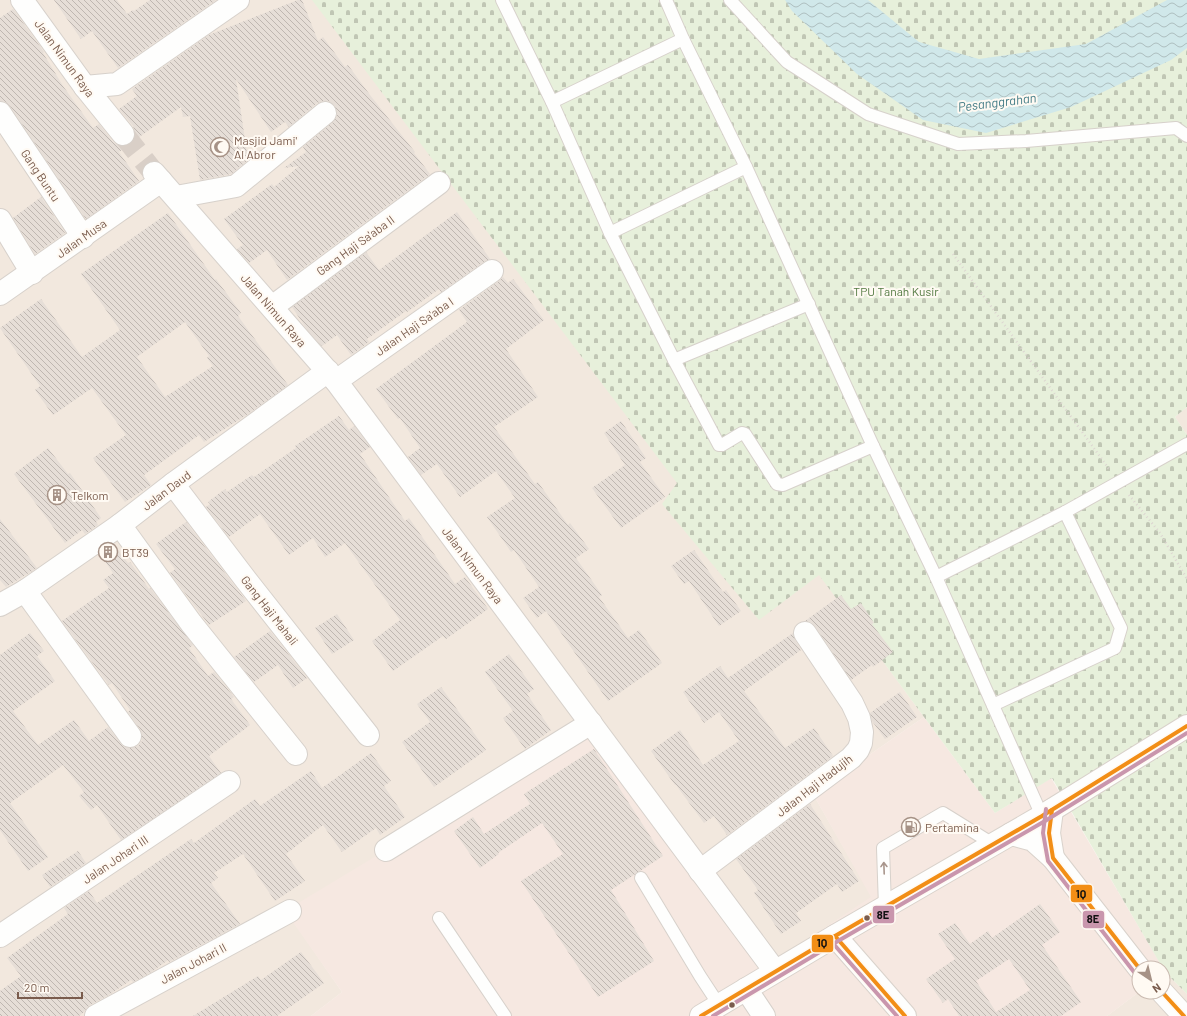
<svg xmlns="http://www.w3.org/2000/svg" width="1187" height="1016" font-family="Barlow,sans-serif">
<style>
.residential{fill:#f2e8de}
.commercial{fill:#f6e8e1}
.cemetery{fill:url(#cemetery-stones)}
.water{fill:url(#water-waves)}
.building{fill:url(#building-back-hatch);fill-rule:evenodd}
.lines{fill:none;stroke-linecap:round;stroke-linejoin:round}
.street-tunnel{stroke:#d9cfc7;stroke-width:22;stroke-dasharray:22 11;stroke-linecap:butt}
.lane-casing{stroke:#d7d1cb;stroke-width:14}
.street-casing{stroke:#d7d1cb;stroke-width:24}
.secondary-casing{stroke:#d9d2cb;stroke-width:24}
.path{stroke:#dcd5d0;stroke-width:2.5;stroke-dasharray:1 3;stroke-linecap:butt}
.lane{stroke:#fefefd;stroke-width:12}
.street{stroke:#fefefd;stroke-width:22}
.secondary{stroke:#fefefd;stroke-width:22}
.bus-1-casing{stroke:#fffaf3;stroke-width:7}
.bus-2-casing{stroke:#fffaf3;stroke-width:7}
.bus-1{stroke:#f28e16;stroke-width:4}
.bus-2{stroke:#c996ad;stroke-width:4}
.oneway{stroke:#a8958b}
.bus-dot{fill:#7a5c4d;stroke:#fffaf3;stroke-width:1.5}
.labels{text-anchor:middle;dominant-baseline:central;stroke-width:4;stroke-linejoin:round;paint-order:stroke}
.street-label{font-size:12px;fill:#7a5c4d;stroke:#fffaf3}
.poi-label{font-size:12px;fill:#7a5c4d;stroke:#fffaf3;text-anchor:start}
.park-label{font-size:12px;fill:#537a41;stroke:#fffaf3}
.water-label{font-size:13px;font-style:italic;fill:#437c86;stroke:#fffaf3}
.line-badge{stroke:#fffaf3;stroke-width:1.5}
.pale-badge-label{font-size:11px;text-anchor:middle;font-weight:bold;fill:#111}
</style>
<defs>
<pattern id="cemetery-stones" width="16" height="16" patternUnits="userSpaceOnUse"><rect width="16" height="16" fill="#e7f0db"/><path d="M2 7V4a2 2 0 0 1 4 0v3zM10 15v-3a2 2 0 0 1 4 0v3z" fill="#c0c6b4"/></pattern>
<pattern id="water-waves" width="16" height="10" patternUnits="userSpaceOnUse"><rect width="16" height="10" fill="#d0e8ea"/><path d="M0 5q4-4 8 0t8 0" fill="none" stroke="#aebfc0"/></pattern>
<pattern id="building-back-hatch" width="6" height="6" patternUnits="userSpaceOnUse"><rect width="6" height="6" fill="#e6ded7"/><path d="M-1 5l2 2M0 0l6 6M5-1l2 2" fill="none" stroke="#bfb7b1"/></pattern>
</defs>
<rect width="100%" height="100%" fill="#f9f5f0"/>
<g class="residential">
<polygon points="0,0 397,0 924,717 813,794 872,897 775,961 286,911 342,992 311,1016 0,1016"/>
<polygon points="1187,407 1187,435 1175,417"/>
<polygon points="1165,972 1187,994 1187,1016 1107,1016 1139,992 1163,992 1163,974"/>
</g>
<polygon class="commercial" points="924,717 995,813 1051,778 1163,968 1139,968 1139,992 1107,1016 311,1016 342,992 285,911 590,727 775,961 871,897 813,794"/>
<polygon class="cemetery" points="312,0 1187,0 1187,407 1175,417 1187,435 1187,994 1165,972 1052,778 995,813 819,575 759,620 662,504 677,483"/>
<polygon class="water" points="785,0 868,0 919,42 979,59 1086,44 1167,0 1187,0 1187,48 1171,60 1071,107 986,133 923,120 857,74 792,11"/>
<g class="building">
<polygon points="54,0 117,0 127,14 133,10 134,11 150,0 216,0 118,68 92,31 81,39"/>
<polygon points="298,0 302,0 318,41 323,37 345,67 348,65 370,95 415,152 414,153 430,174 287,280 267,250 249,263 237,249 243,245 224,219 272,184 274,187 299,166 284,168 306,152 303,147 333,122 337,117 337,111 334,105 329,101 323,101 317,103 289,127 285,122 271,132 236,79 248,160 231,174 200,180 190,116 183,117 181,107 131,143 135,138 135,132 133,126 119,109 137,96 132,89 209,35"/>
<polygon points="13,9 44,52 43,53 63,86 93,128 99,124 113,142 118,145 125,146 130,144 119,152 139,181 86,219 10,106 6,102 0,101 0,18"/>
<polygon points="41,197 65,233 35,254 13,218"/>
<polygon points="457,212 490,259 485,261 441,292 439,289 407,312 406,311 367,339 369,342 351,355 337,335 322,346 308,331 292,307 366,252 379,270"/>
<path d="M168 213 215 280 216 279 241 313 238 316 288 385 248 414 204 442 199 435 144 475 151 485 125 502 93 458 126 435 92 388 53 415 35 390 40 386 0 328 41 299 82 357 120 330 81 274ZM185 322 209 356 207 358 213 366 165 397 137 357Z"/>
<polygon points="503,277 508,283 513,279 544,320 506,349 538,397 494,427 535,484 538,482 568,525 570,523 589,549 576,558 602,595 599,597 628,638 639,630 662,663 608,701 546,611 537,618 523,598 539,587 514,550 511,552 487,517 515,498 496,471 460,497 437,464 421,475 408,457 420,448 400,418 398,419 376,389 467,322 459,310 499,281"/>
<polygon points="339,416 349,430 354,426 370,447 360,454 405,521 409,518 455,584 465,577 488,609 446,639 443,636 393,671 372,641 400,620 345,543 325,557 313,538 289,555 260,514 229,537 206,507 210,504 208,502 225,489 227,492 252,475 254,477 296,448 295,446"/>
<polygon points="621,421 646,458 640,462 665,497 621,528 592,488 625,465 604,433"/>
<polygon points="48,448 68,474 70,473 101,518 96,522 98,525 85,534 82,530 65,543 14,474"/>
<polygon points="0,519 37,568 6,587 0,580"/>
<polygon points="186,522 246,601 209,625 170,573 175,569 156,544"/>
<polygon points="114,545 128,563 130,562 149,589 150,588 193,645 189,648 208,676 214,672 234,697 231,699 250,725 209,756 221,773 121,840 97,805 91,810 79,796 84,792 63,765 10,803 48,857 28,871 0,830 0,655 30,633 44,651 37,656 55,681 13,711 38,745 74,720 89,741 108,727 120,743 125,747 131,748 138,746 142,741 142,734 140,729 128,712 130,710 112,683 109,685 62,621 109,588 103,580 113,573 100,554"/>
<polygon points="694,550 723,592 726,590 741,611 719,626 689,581 684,584 671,566"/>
<polygon points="841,595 851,609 861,603 874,623 872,624 893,652 873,667 872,665 851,680 815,626 811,622 805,621"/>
<polygon points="337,614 354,640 332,654 315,628"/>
<polygon points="270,631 307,678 293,688 278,665 254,682 234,657"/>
<polygon points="793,633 795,640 801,650 744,691 785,748 814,728 833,756 727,835 714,816 704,823 676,785 675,785 651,751 680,730 703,765 739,741 719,712 704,723 683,692 720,666 728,678"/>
<polygon points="509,654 534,689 527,694 551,730 525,749 503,718 513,711 485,672"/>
<polygon points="441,687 486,750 434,787 402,742 430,722 417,704"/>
<polygon points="900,692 917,717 885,739 872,721 870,713"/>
<polygon points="594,749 663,856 611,890 654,961 598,997 521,881 563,854 542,823 498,853 499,854 480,868 454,831 473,817 484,834 530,804 524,794"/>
<polygon points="371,753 391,781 384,786 405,817 380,835 376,828 342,852 323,825 286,854 305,881 275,901 243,854 214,873 218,878 211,883 240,924 169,962 168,960 153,971 133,982 131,980 112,993 90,1005 86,1009 84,1012 79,1016 0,1016 0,991 21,976 7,958 68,914 64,908 89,891 97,903 191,839 194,843 255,799 260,806 311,771 322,788"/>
<polygon points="810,804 859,881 842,892 837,884 796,913 801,921 781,934 754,893 758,890 736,859"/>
<polygon points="78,851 86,863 50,887 42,875"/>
<path d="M1040 904 1060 932 1042 945 1081 1002 1061 1016H959L948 999 943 1003 926 979 955 959 938 934 955 923 970 944 988 931 992 938ZM1009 959 1030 990 996 1012 976 981Z"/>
<polygon points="301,952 324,983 277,1016 193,1016 258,976 261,980"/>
</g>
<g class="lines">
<polyline class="street-tunnel" points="123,134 154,173"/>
<defs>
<g id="lane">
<polyline points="502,0 552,102 610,233 674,360 719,445 722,445 742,433 745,434 777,484 783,485 873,446"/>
<polyline points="666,0 683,39 746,167 873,446 936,577 1042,816"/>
<polyline points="730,0 787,62 868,114 958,144 1026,141 1176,128 1187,136"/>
<polyline points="552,102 683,39"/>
<polyline points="610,233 746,167"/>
<polyline points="674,360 809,304"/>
<polyline points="936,577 1065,512 1187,444"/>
<polyline points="993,705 1115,648 1121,628 1065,512"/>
<polyline points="641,878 700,976 719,1005"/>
<polyline points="885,907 883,848 943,813 993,844"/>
<polyline points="439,918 505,1016"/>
</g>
<g id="street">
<polyline points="22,0 85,87 123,134"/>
<polyline points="85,87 117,84 238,0"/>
<polyline points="0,113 83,237"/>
<polyline points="154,173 336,381 775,971"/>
<polyline points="176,197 236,186 325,113"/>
<polyline points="0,220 32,273"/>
<polyline points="0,294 161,181"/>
<polyline points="272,307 439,183"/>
<polyline points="336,381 492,271"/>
<polyline points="173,484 246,580 368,735"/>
<polyline points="120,525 191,623 296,754"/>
<polyline points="25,591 130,736"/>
<polyline points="0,605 25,591 120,525 173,484 328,371"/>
<polyline points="386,850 591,723"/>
<polyline points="700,871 851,758 858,750 861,743 862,732 859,718 852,703 805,633"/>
<polyline points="0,936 229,782"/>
<polyline points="746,989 764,1016"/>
<polyline points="96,1016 290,911"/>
</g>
<g id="secondary">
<polyline points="1052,810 1049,833 1053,858"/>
<polyline points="1011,834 1033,840 1053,858 1139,968"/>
<polyline points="835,936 905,1016"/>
<polyline points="1162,992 1184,1016"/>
<polyline points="701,1016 835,936 1042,816 1187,726"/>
</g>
</defs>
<use href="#lane" class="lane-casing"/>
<use href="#street" class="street-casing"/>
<use href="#secondary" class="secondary-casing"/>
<g class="path">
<polyline points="953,254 1109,469"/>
<polyline points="1129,495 1160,533 1187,579"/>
</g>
<use href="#lane" class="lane"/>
<use href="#street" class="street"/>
<use href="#secondary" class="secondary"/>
<defs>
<g id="bus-1">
<polyline points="1052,810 1049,833 1053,858 1139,968"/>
<polyline points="835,936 905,1016"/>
<polyline points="1162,992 1184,1016"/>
<polyline points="701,1016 835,936 1042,816 1187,726"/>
</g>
<g id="bus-2">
<polyline points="1046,809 1043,833 1048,861 1134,972"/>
<polyline points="830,940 897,1016"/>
<polyline points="713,1016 838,941 1045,821 1187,733"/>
</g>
</defs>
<use href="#bus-1" class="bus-1-casing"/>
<use href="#bus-2" class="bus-2-casing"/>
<use href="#bus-1" class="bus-1"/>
<use href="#bus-2" class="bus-2"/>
</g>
<defs><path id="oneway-shaft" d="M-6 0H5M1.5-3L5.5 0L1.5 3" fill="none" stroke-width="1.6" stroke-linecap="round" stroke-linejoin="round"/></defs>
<use class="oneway" href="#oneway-shaft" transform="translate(884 868) rotate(-92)"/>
<defs>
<symbol id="mosque-ring" viewBox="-11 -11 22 22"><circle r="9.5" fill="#fffaf3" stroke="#a69286" stroke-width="1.5"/><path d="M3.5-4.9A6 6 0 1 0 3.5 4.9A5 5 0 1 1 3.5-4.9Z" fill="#a69286"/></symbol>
<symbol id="building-ring" viewBox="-11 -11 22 22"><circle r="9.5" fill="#fffaf3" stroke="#a69286" stroke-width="1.5"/><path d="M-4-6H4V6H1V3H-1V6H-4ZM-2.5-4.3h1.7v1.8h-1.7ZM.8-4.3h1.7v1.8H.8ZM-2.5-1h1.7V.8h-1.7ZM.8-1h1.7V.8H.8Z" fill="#a69286"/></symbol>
<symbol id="fuel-ring" viewBox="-11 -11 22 22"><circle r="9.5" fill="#fffaf3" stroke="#a69286" stroke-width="1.5"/><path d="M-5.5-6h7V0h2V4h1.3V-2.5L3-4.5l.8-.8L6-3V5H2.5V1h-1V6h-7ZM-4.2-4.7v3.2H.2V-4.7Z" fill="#a69286"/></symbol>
</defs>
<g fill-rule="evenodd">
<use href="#mosque-ring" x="209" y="136" width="22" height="22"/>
<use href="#building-ring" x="46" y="484" width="22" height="22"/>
<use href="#building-ring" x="97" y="541" width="22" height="22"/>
<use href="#fuel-ring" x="900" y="816" width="22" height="22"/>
</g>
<g class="bus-dot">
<circle cx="867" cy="918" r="3.5"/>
<circle cx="732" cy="1005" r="3.5"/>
</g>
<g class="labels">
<g class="street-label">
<text transform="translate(65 58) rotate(54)">Jalan Nimun Raya</text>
<text transform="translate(41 175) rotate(56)">Gang Buntu</text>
<text transform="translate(81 238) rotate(-35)">Jalan Musa</text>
<text transform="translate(355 245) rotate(-36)">Gang Haji Sa'aba II</text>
<text transform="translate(274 310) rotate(49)">Jalan Nimun Raya</text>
<text transform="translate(414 326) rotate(-35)">Jalan Haji Sa'aba I</text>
<text transform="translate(166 490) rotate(-37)">Jalan Daud</text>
<text transform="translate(473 565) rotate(53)">Jalan Nimun Raya</text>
<text transform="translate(270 610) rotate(52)">Gang Haji Mahali</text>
<text transform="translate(814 785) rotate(-38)">Jalan Haji Hadujih</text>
<text transform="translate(115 859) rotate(-34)">Jalan Johari III</text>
<text transform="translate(193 963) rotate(-28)">Jalan Johari II</text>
</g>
<g class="poi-label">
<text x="234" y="140">Masjid Jami'<tspan x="234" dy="14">Al Abror</tspan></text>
<text x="71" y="495">Telkom</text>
<text x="122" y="552">BT39</text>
<text x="925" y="827">Pertamina</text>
</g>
<g class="park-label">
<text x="896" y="291">TPU Tanah Kusir</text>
</g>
<g class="water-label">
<text transform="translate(997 102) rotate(-7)">Pesanggrahan</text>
</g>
</g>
<g class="line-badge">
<rect x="1070" y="884" width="23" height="19" rx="4" fill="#f28e16"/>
<rect x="872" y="905" width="23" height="19" rx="4" fill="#c996ad"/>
<rect x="1082" y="910" width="23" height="19" rx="4" fill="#c996ad"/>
<rect x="811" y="934" width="23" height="19" rx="4" fill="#f28e16"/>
</g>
<g class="pale-badge-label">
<text x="1081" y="898">1Q</text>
<text x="883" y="919">8E</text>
<text x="1093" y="923">8E</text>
<text x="822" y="947">1Q</text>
</g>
<g transform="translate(1151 980) rotate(145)"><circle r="19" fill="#fffaf3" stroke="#cabbb1"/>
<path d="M0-3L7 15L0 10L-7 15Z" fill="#a69286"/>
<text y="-6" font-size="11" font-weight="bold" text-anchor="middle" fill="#7a5c4d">N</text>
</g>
<path d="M18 992v6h64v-6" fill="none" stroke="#7a5c4d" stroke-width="2"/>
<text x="24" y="992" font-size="12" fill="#7a5c4d" stroke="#fffaf3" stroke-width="3" paint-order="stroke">20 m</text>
</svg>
